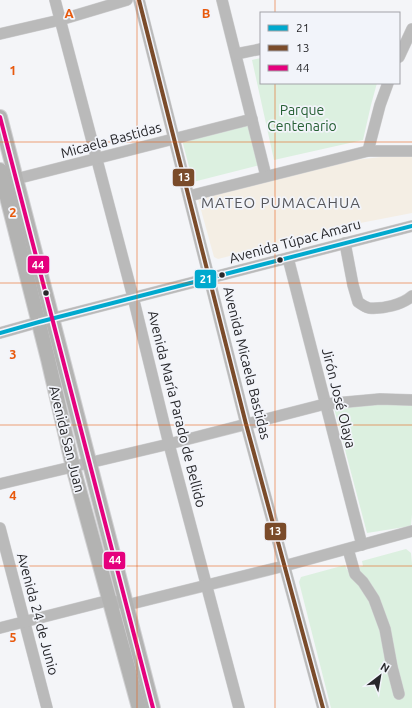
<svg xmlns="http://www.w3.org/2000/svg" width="412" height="708" font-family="Ubuntu,sans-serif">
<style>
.education{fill:#f4eee4}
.green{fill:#dcf0e0}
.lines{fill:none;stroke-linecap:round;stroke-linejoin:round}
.minor-casing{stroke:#d0d0d2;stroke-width:12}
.major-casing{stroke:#d0d0d2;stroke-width:16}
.minor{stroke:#bababa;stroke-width:11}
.major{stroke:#b3b3b2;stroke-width:14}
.bus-1-casing{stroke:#f2f4fa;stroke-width:7}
.bus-2-casing{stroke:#f2f4fa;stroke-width:7}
.bus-3-casing{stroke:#f2f4fa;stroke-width:7}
.bus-1{stroke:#00a9ce;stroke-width:4}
.bus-2{stroke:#7a4b2a;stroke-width:4}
.bus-3{stroke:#e5007d;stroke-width:4}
.grid{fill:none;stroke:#e8590c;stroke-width:1;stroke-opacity:0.55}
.bus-dot{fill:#27272a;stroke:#f2f4fa;stroke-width:1.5}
.labels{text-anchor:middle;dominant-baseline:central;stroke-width:3.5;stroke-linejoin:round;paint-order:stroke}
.park-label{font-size:14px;fill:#276135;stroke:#f2f4fa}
.street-label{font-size:14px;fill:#27272a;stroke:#f2f4fa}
.neighbourhood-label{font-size:15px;letter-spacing:1px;fill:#56575c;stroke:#f2f4fa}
.grid-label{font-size:13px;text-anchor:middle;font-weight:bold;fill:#e8590c;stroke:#f2f4fa;stroke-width:3.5;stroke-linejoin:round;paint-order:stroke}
.line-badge{stroke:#f2f4fa;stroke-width:1.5}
.badge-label{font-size:11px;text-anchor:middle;font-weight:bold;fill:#fff}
</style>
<rect width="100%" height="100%" fill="#f4f5f8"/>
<polygon class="education" points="389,156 412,156 412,213 355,224 218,259 214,257 198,199 355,160"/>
<g class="green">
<polygon points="261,58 261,83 377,83 371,105 363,140 274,160 252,60"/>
<polygon points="250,122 260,165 193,182 182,140"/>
<polygon points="371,403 412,405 412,514 411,526 367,533 334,408"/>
<polygon points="406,549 411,553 412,564 412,708 331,708 299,582 301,577 345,565 347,570 363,566 362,561"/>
</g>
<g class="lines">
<defs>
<g id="minor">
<polyline points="55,0 133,297 169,444 239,708"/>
<polyline points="139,0 246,424 323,708"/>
<polyline points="222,0 266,176"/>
<polyline points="0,34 60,20 127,0"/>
<polyline points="236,54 261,49"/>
<polyline points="399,57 412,29"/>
<polyline points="368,151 380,105 388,83"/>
<polyline points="8,181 252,119"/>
<polyline points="189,196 368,151 412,151"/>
<path d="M345 243 353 285 358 302C361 304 365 307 369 308 383 309 402 305 412 296"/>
<polyline points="288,258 362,545"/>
<polyline points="0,333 39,322 412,226"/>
<polyline points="0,484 169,444 325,404 380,399 412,400"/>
<polyline points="0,528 47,708"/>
<polyline points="348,549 355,574 363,582 374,599 385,629 392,667 399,694"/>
<polyline points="0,628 110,600 127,605 284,566 412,531"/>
</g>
<g id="major">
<polyline points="0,117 153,708"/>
<polyline points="0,170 48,359 73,467 139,708"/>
</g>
</defs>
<use href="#minor" class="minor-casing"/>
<use href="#major" class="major-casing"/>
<use href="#minor" class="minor"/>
<use href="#major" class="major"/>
<defs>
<polyline id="bus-1" points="0,333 39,322 412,226"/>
<polyline id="bus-2" points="139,0 246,424 323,708"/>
<polyline id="bus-3" points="0,117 153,708"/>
</defs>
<use href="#bus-1" class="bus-1-casing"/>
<use href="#bus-2" class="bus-2-casing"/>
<use href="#bus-3" class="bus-3-casing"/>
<use href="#bus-1" class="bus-1"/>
<use href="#bus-2" class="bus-2"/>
<use href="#bus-3" class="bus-3"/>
</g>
<path class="grid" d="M137 0V708M275 0V13M275 83V708M0 142H412M0 283H412M0 425H412M0 566H412"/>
<g class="bus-dot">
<circle cx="280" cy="260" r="3.5"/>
<circle cx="222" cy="275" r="3.5"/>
<circle cx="46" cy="293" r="3.5"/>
</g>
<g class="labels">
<g class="park-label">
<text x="302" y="110">Parque<tspan x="302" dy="16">Centenario</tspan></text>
</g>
<g class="street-label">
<text transform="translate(111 140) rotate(-15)">Micaela Bastidas</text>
<text transform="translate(295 241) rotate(-15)">Avenida Túpac Amaru</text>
<text transform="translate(247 363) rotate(76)">Avenida Micaela Bastidas</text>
<text transform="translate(339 398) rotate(76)">Jirón José Olaya</text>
<text transform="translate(177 409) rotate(76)">Avenida María Parado de Bellido</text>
<text transform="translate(67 439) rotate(76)">Avenida San Juan</text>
<text transform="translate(38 614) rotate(75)">Avenida 24 de Junio</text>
</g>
<g class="neighbourhood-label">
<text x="281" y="202">MATEO PUMACAHUA</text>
</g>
</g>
<g class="grid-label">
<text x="69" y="18">A</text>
<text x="206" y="18">B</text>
<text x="13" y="75">1</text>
<text x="13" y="217">2</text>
<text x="13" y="359">3</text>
<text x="13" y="500">4</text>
<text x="13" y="642">5</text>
</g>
<g class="line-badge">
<rect x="172" y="168" width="23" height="19" rx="4" fill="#7a4b2a"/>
<rect x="27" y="255" width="23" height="19" rx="4" fill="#e5007d"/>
<rect x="194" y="269" width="23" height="20" rx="4" fill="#00a9ce"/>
<rect x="264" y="522" width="23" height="19" rx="4" fill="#7a4b2a"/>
<rect x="103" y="551" width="23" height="19" rx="4" fill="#e5007d"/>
</g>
<g class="badge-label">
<text x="184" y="181">13</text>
<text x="38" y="269">44</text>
<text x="206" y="283">21</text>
<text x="275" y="535">13</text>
<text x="115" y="564">44</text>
</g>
<rect x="260" y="12" width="140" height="72" fill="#f2f4fa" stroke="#a1a2a7"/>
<rect x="268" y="25" width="20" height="6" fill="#00a9ce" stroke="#a1a2a7"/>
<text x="296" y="32" font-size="12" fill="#27272a">21</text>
<rect x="268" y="45" width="20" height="6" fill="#7a4b2a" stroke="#a1a2a7"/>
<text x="296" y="52" font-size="12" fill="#27272a">13</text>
<rect x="268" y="65" width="20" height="6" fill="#e5007d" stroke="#a1a2a7"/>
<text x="296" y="72" font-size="12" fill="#27272a">44</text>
<g transform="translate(380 676) rotate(31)" stroke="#f2f4fa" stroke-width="3" paint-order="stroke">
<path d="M0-3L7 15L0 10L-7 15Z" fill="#27272a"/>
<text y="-6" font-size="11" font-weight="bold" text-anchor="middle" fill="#27272a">N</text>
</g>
</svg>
